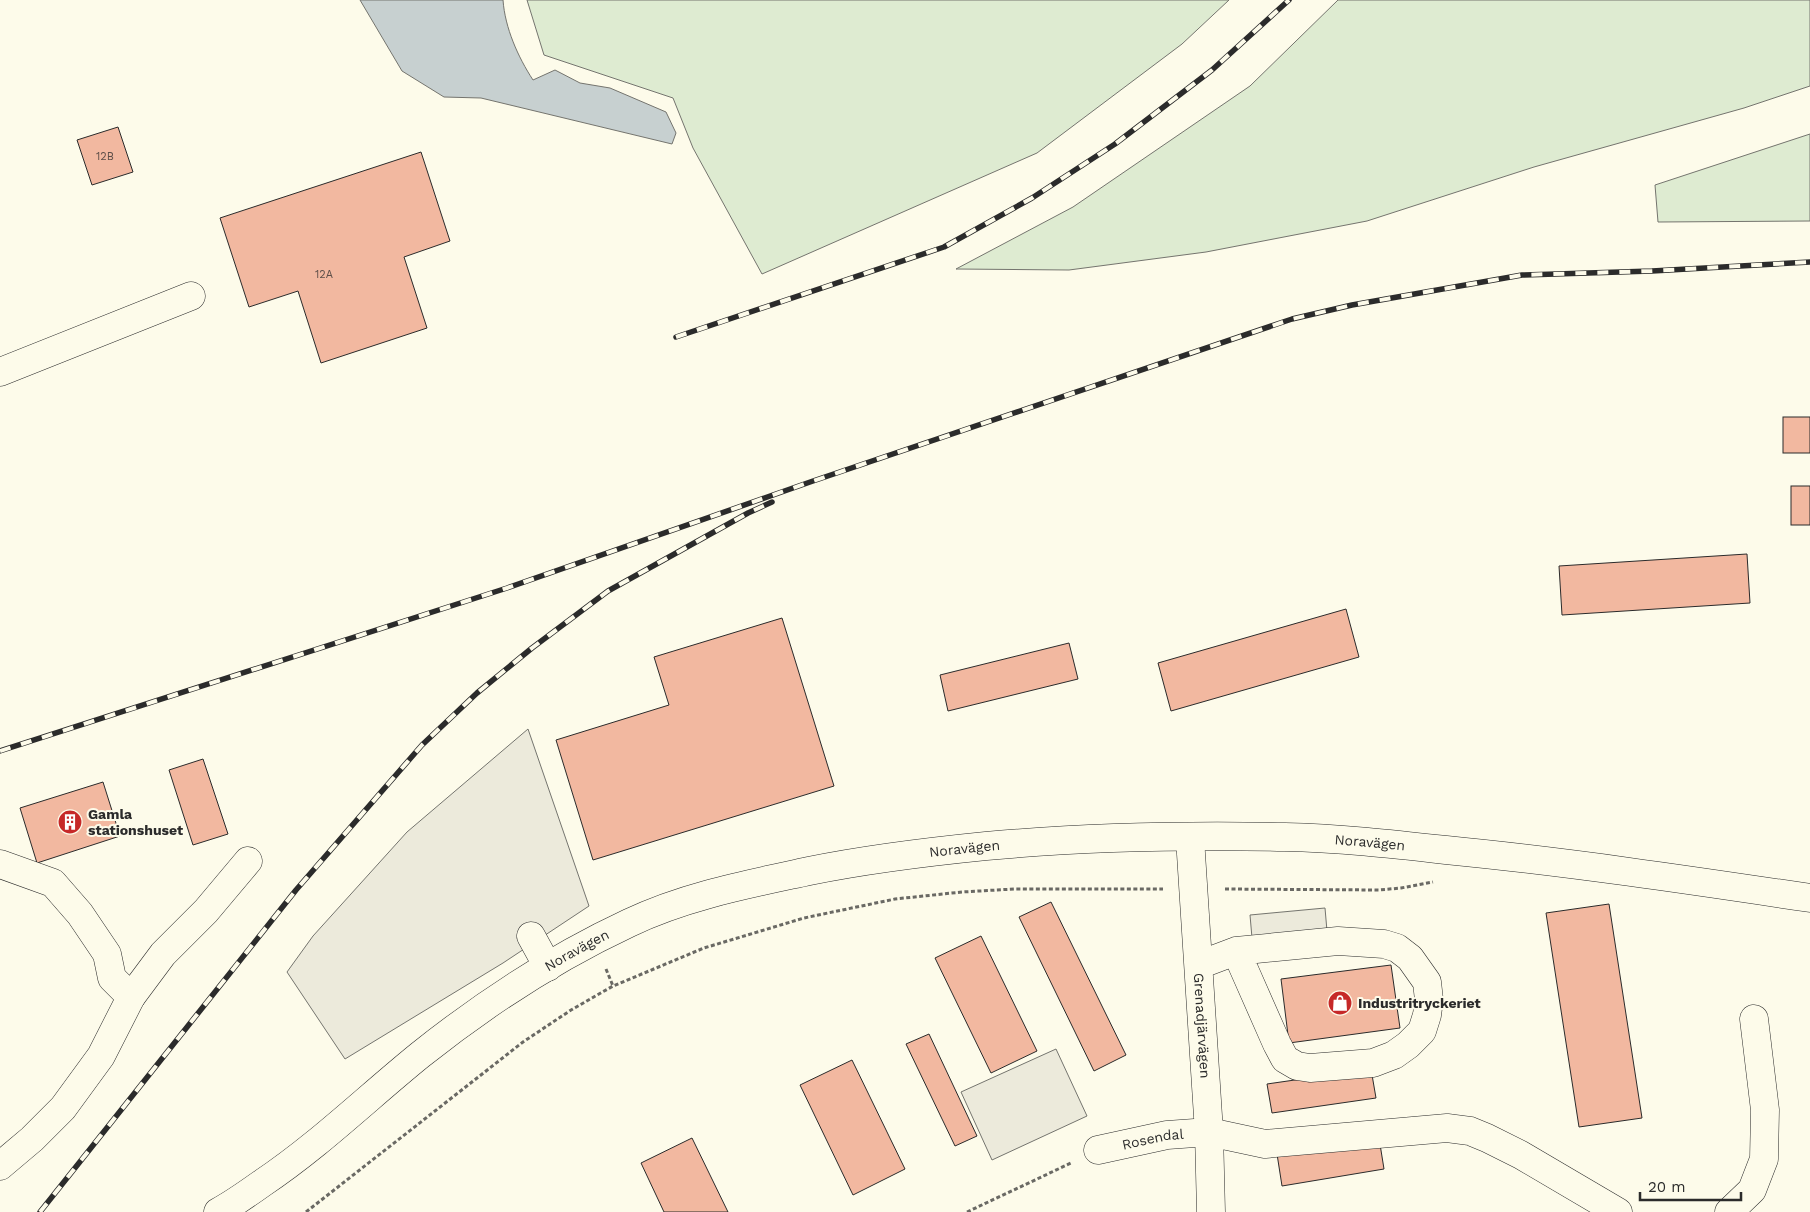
<svg xmlns="http://www.w3.org/2000/svg" width="1810" height="1212" font-family="'Work Sans',sans-serif">
<style>
.green{fill:#deebd1;stroke:#74746e}
.parking{fill:#eceadb;stroke:#74746e}
.water{fill:#c7d0d0;stroke:#74746e}
.building{fill:#f2b8a0;stroke:#2b2b2b}
.lines{fill:none;stroke-linecap:round;stroke-linejoin:round}
.minor-casing{stroke:#2b2b2b;stroke-width:29}
.path{stroke:#6a6964;stroke-width:3;stroke-dasharray:4 2.5;stroke-linecap:butt}
.minor{stroke:#fdfbea;stroke-width:28}
.rail-casing{stroke:#2b2b2b;stroke-width:5.5}
.rail{stroke:#fdfbea;stroke-width:4;stroke-dasharray:11;stroke-linecap:butt}
.labels{text-anchor:middle;dominant-baseline:central;stroke-width:4;stroke-linejoin:round;paint-order:stroke}
.number-label{font-size:11px;fill:#5d4e48}
.poi-label{font-size:14px;font-weight:bold;fill:#2b2b2b;stroke:#fdfbea;text-anchor:start}
.street-label{font-size:14px;fill:#2b2b2b;stroke:#fdfbea}
</style>
<rect width="100%" height="100%" fill="#fdfbea"/>
<g class="green">
<polygon points="527,0 1229,0 1182,44 1037,153 762,274 693,148 673,98 544,55"/>
<polygon points="1338,0 1810,0 1810,86 1744,108 1534,167 1367,221 1206,252 1069,270 956,269 1073,207 1250,86"/>
<polygon points="1810,134 1810,221 1658,222 1655,185"/>
</g>
<g class="parking">
<polygon points="528,729 589,906 503,963 345,1059 287,972 313,936 407,832"/>
<polygon points="1325,908 1329,954 1254,961 1250,915"/>
<polygon points="1056,1049 1087,1116 992,1160 961,1092"/>
</g>
<path class="water" d="M360 0H503C505 28 518 57 533 80L555 70 580 83 610 88 666 112 676 133 672 144 481 98 444 97 402 71Z"/>
<g class="building">
<polygon points="118,127 133,172 92,185 77,140"/>
<polygon points="421,152 450,241 404,257 427,328 321,363 298,291 249,307 220,218"/>
<rect x="1783" y="417" width="27" height="36"/>
<rect x="1791" y="486" width="19" height="39"/>
<polygon points="1747,554 1750,603 1562,615 1559,566"/>
<polygon points="1346,609 1359,657 1171,711 1158,663"/>
<polygon points="782,618 834,786 593,860 556,740 669,705 654,657"/>
<polygon points="1069,643 1078,679 948,711 940,675"/>
<polygon points="203,759 228,834 193,845 169,770"/>
<polygon points="103,782 120,836 37,863 20,808"/>
<polygon points="1051,902 1126,1055 1094,1071 1019,917"/>
<polygon points="1609,904 1642,1118 1579,1127 1546,913"/>
<polygon points="981,936 1037,1051 991,1073 935,958"/>
<polygon points="1391,965 1400,1028 1289,1043 1281,979"/>
<polygon points="929,1034 977,1136 955,1146 906,1044"/>
<polygon points="852,1060 905,1169 853,1195 800,1085"/>
<polygon points="1371,1069 1376,1098 1272,1113 1267,1084"/>
<polygon points="692,1138 728,1212 664,1212 641,1163"/>
<polygon points="1379,1138 1384,1169 1282,1186 1277,1154"/>
</g>
<g class="lines">
<defs>
<g id="minor">
<polyline points="0,372 191,296"/>
<path id="s1" d="M1190 838 1209 1132 1211 1212"/>
<polyline points="0,864 53,883 80,914 107,954 112,978 131,997"/>
<polyline points="531,936 548,967"/>
<polyline points="1199,965 1236,951 1338,941 1384,944 1397,948 1410,958 1427,982 1429,1000 1427,1015 1422,1031 1408,1045 1394,1055 1373,1063 1310,1068 1297,1066 1285,1059 1277,1044 1236,951"/>
<path id="s2" d="M1098 1150 1167 1135 1209 1132 1265 1144 1447 1128 1470 1131 1487 1138 1521 1155 1618 1212"/>
<polyline points="0,1166 32,1139 63,1108 101,1056 131,997 163,954 206,911 248,861"/>
<path id="s3" d="M218 1212C233 1204 247 1194 261 1184 318 1146 367 1098 420 1055 484 1004 554 958 629 923 685 896 749 884 809 871 868 859 926 852 986 846 1085 837 1185 835 1285 837 1338 838 1392 844 1446 850 1568 862 1689 880 1810 898"/>
<polyline points="1729,1212 1752,1190 1764,1159 1765,1110 1754,1019"/>
</g>
</defs>
<use href="#minor" class="minor-casing"/>
<g class="path">
<polyline points="1225,889 1379,890 1401,888 1433,882"/>
<polyline points="606,969 613,986"/>
<polyline points="306,1212 523,1042 571,1010 613,986 704,948 804,918 895,899 962,892 1014,889 1163,889"/>
<polyline points="967,1212 1071,1163"/>
</g>
<use href="#minor" class="minor"/>
<defs>
<g id="rail">
<polyline points="676,337 944,247 1032,198 1115,144 1212,70 1289,0"/>
<polyline points="0,751 507,588 813,481 1292,319 1352,305 1522,275 1652,271 1810,262"/>
<polyline points="40,1212 296,890 422,745 477,693 532,648 608,591 748,513 772,502"/>
</g>
</defs>
<use href="#rail" class="rail-casing"/>
<use href="#rail" class="rail"/>
</g>
<defs>
<symbol id="building-disc" viewBox="-11 -11 22 22"><circle r="9.5" fill="#c62828" stroke="#fdfbea"/><path d="M-4-6H4V6H1V3H-1V6H-4ZM-2.5-4.3h1.7v1.8h-1.7ZM.8-4.3h1.7v1.8H.8ZM-2.5-1h1.7V.8h-1.7ZM.8-1h1.7V.8H.8Z" fill="#fff"/></symbol>
<symbol id="shop-disc" viewBox="-11 -11 22 22"><circle r="9.5" fill="#c62828" stroke="#fdfbea"/><path d="M-5-2.5h2.3a2.7 3.5 0 0 1 5.4 0H5L5.5 6h-11ZM-1.5-2.5h3a1.5 2.3 0 0 0-3 0Z" fill="#fff"/></symbol>
</defs>
<g fill-rule="evenodd">
<use href="#building-disc" x="56" y="808" width="28" height="28"/>
<use href="#shop-disc" x="1326" y="989" width="28" height="28"/>
</g>
<g class="labels">
<g class="number-label">
<text x="105" y="156">12B</text>
<text x="324" y="274">12A</text>
</g>
<g class="poi-label">
<text x="88" y="814">Gamla<tspan x="88" dy="16">stationshuset</tspan></text>
<text x="1358" y="1003">Industritryckeriet</text>
</g>
<g class="street-label">
<text stroke="none"><textPath href="#s3" startOffset="1255">Noravägen</textPath></text>
<text stroke="none"><textPath href="#s3" startOffset="849">Noravägen</textPath></text>
<text stroke="none"><textPath href="#s3" startOffset="445">Noravägen</textPath></text>
<text stroke="none"><textPath href="#s1" startOffset="188">Grenadjärvägen</textPath></text>
<text stroke="none"><textPath href="#s2" startOffset="56">Rosendal</textPath></text>
</g>
</g>
<path d="M1640 1192v8h101v-8" fill="none" stroke="#2b2b2b" stroke-width="2.5"/>
<text x="1648" y="1192" font-size="15" fill="#2b2b2b" stroke="#fdfbea" stroke-width="4" paint-order="stroke">20 m</text>
</svg>
